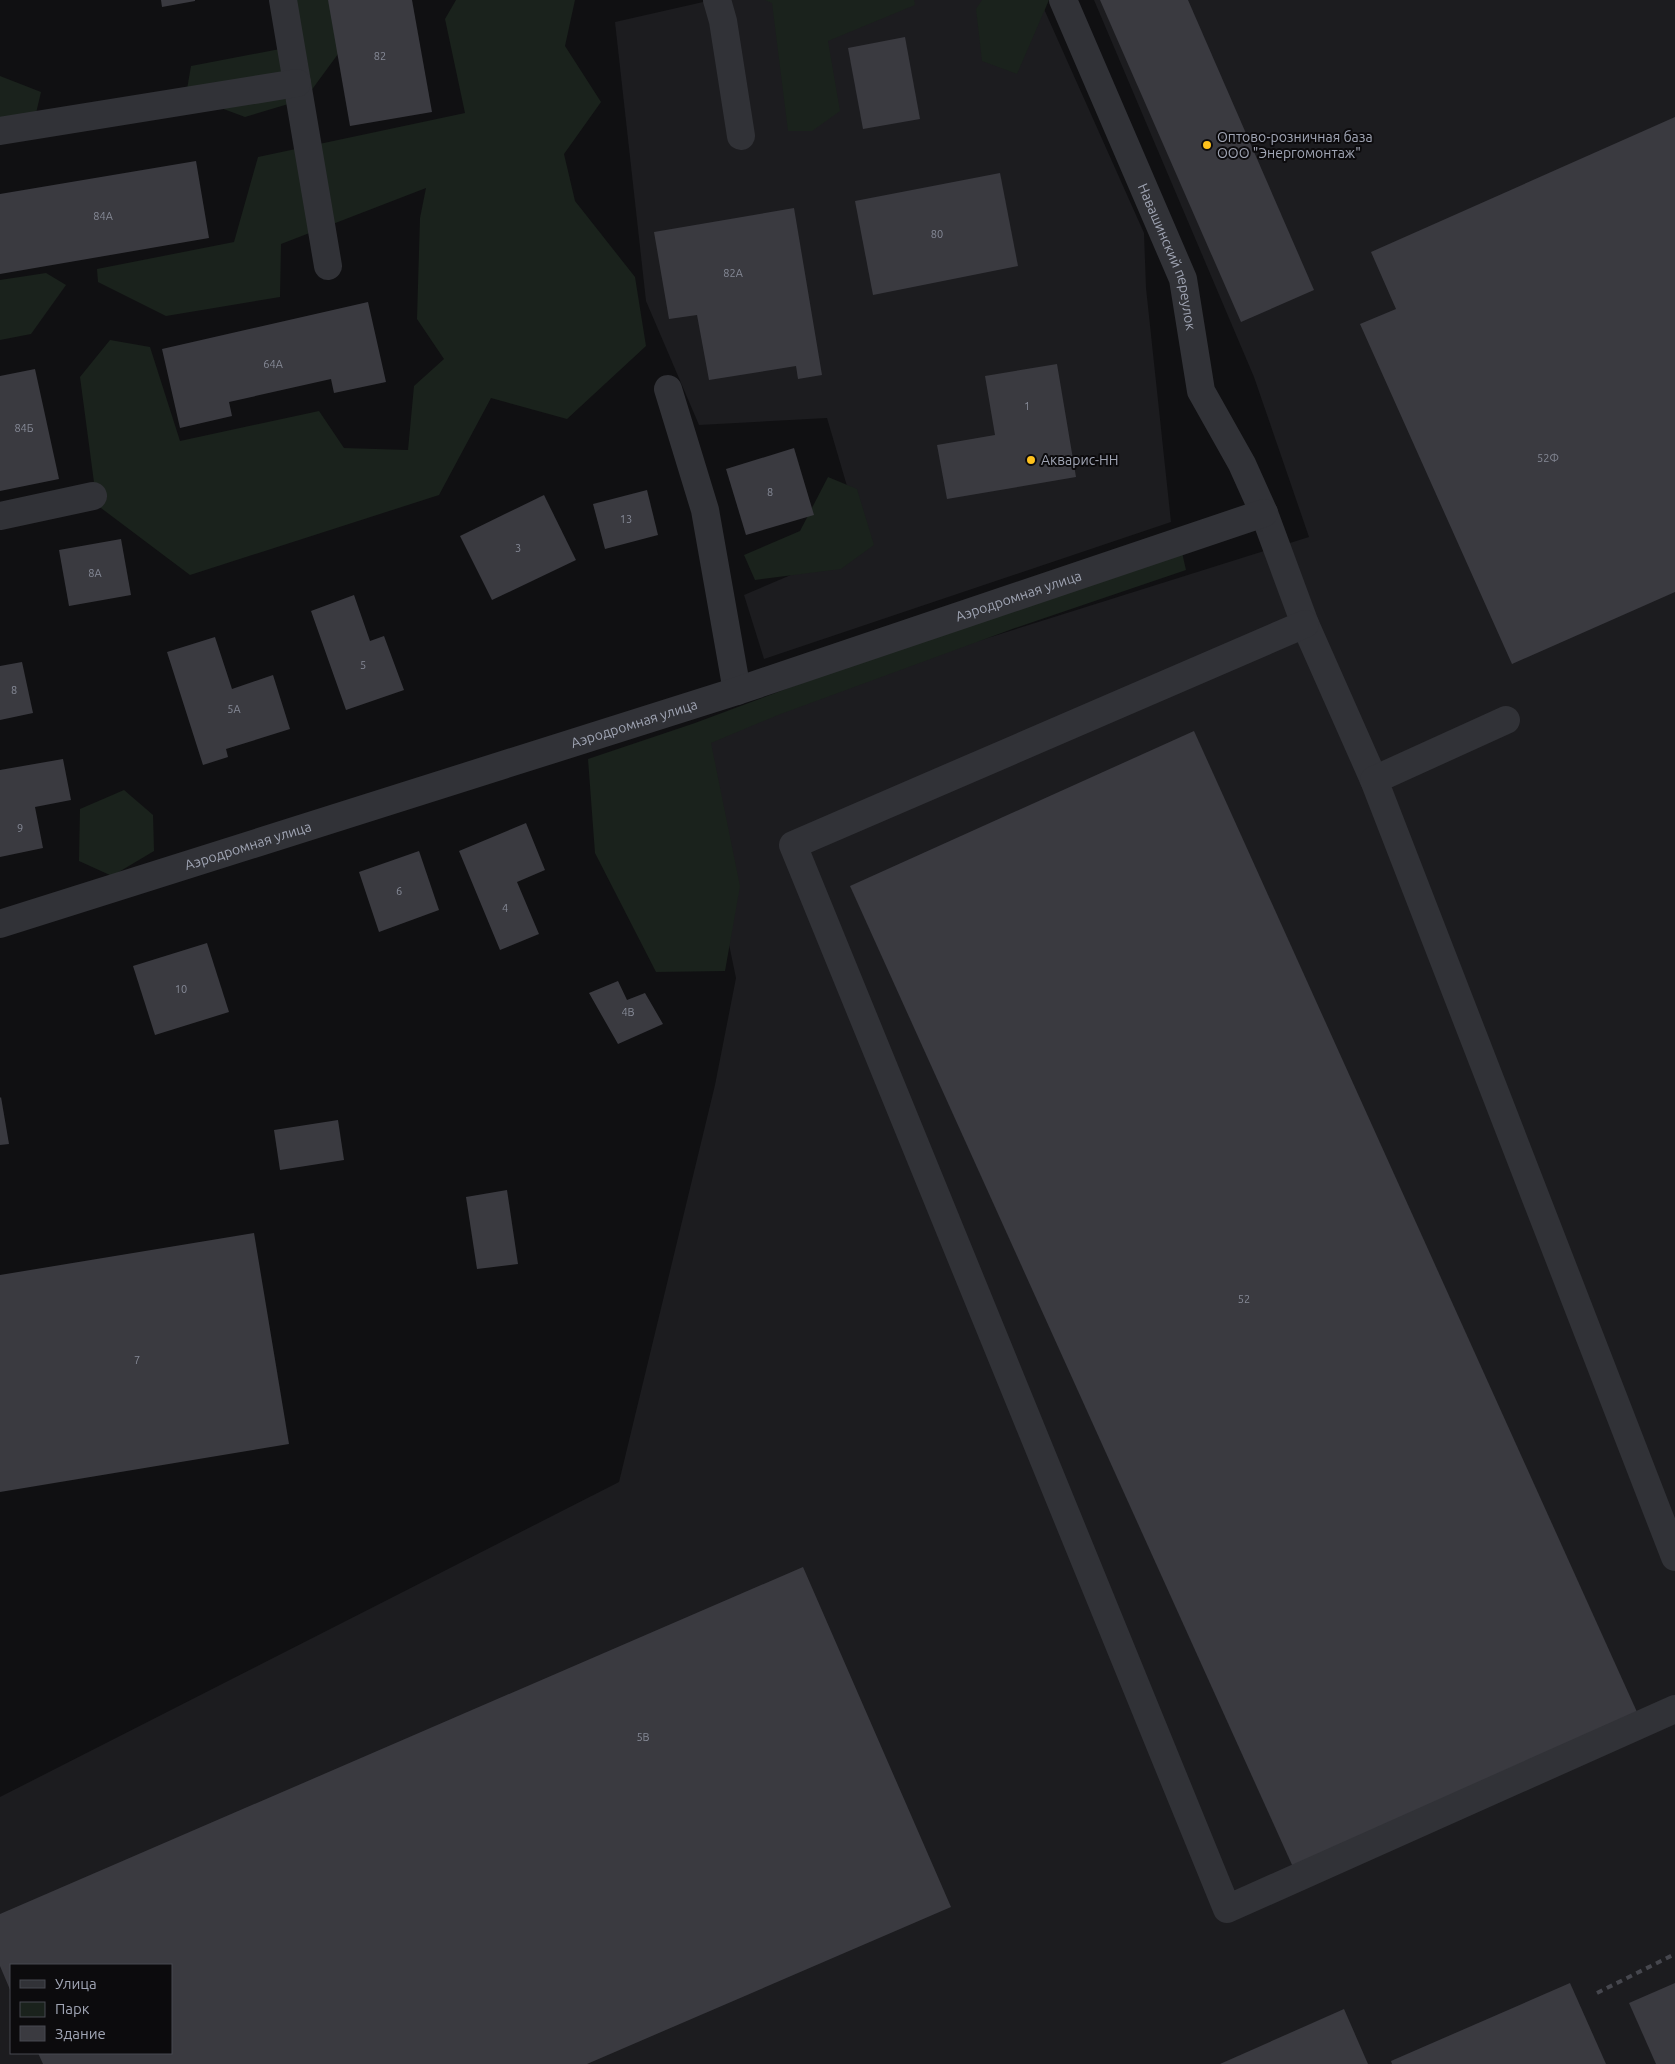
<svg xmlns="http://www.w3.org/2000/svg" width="1675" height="2064" font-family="Ubuntu,sans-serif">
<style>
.built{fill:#1c1c1f;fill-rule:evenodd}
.green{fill:#1a221c}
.building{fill:#3a3a40}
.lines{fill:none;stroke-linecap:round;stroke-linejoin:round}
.minor{stroke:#313237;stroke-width:28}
.rail{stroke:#46474e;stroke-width:4;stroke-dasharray:6 5;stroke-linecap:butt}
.poi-dot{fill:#fec11c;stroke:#0c0b0d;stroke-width:2}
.labels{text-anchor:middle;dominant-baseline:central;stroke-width:4;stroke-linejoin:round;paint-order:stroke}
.number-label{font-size:11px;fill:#868a97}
.poi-label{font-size:14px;fill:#a0a5b4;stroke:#0c0b0d;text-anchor:start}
.street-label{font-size:14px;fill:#a0a5b4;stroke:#0c0b0d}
</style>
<rect width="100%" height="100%" fill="#101012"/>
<g class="built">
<polygon points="712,0 1040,0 1144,233 1146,288 1171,522 764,659 744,595 864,544 827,418 699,425 646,301 615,22"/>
<path d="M1094 0H1675V2064H0V1797L619 1482 715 1085 736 978 685 733 1309 537 1254 377ZM11 1965H171V2053H11Z"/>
</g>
<g class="green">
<polygon points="281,0 332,0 338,54 305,99 245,117 186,95 191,66 280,49"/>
<polygon points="456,0 575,0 565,46 601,102 564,154 575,201 635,277 646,346 567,419 491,398 439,495 190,575 97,505 80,377 110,340 150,347 180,441 319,411 344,448 408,450 414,386 444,359 417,319 420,218 426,188 281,244 280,297 166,316 98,282 97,269 234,242 258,157 465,113 445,19"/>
<polygon points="765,0 914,0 915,5 828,41 840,111 812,131 788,131 772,3"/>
<polygon points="982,0 1049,0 1017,74 982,61 976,9"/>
<polygon points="0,76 41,92 32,130 0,134"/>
<polygon points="46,273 66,285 31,334 0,340 0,280"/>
<polygon points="828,477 857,489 874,545 841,569 755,580 744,555 800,531"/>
<polygon points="1181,548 1186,570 1015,628 778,715 711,743 740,886 725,971 656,972 595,853 588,759 695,723 818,677"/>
<polygon points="124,790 153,815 154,851 112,876 79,861 80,809"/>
</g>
<g class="building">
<polygon points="161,0 195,0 195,1 162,7"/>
<polygon points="328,0 412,0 432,112 350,126"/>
<polygon points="1100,0 1188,0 1314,290 1241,322"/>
<polygon points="905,37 920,119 863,129 848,48"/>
<polygon points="1675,117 1675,592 1512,664 1360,324 1396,309 1371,252"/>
<polygon points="196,161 209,238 0,274 0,194"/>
<polygon points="1000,173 1018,266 873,295 855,201"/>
<polygon points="794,208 822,375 798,379 796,366 709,380 697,315 669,319 654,232"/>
<polygon points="368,302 386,382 334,393 331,379 229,402 232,416 180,428 162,349"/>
<polygon points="1057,364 1076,477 947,499 937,445 995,435 985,376"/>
<polygon points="35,369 59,479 0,491 0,376"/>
<polygon points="794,448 814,515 746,535 726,469"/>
<polygon points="647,490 658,535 605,549 593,504"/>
<polygon points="544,495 576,560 492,600 460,536"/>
<polygon points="121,539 131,595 69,606 59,550"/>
<polygon points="354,595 370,641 384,636 404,690 346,710 311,611"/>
<polygon points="215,637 232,689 273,675 290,729 226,749 228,757 203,765 167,652"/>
<polygon points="22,662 33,713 0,720 0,666"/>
<polygon points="1194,731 1637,1712 1293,1867 850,886"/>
<polygon points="63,759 71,800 35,807 43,848 0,857 0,770"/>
<polygon points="526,823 545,870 517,882 539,934 500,950 459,851"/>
<polygon points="419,851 439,910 379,932 359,872"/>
<polygon points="207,943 229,1012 155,1035 133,966"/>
<polygon points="618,981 627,1000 645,993 663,1024 618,1044 589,993"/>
<polygon points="1,1097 9,1144 0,1145 0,1098"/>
<polygon points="338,1120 344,1160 280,1170 274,1130"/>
<polygon points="507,1190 518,1264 477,1269 466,1197"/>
<polygon points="254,1233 289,1444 0,1492 0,1275"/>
<polygon points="803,1567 951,1907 587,2064 43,2064 38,2053 171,2053 171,1965 11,1965 11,1992 0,1966 0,1914"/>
<polygon points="1570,1983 1606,2064 1392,2064 1391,2061"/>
<polygon points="1675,1983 1675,2064 1656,2064 1629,2003"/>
<polygon points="1344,2009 1368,2064 1220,2064"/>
</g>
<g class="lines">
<g class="minor">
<polyline points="283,0 328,266"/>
<polyline points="717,0 723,21 741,136"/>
<path id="s1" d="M1063 0 1183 279 1201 391 1242 464 1264 513 1305 624 1374 780"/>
<polyline points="0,131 297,83"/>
<polyline points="668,389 705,510 737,691"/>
<polyline points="0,516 93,496"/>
<polyline points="1305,624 793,845 1227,1909 1675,1709"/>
<polyline points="1506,720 1374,780 1675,1557"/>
<path id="s2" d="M0 924 737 691 1264 513"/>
</g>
<polyline class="rail" points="1597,1993 1675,1954"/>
</g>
<g class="poi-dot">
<circle cx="1207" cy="145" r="5"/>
<circle cx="1031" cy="460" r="5"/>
</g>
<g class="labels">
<g class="number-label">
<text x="380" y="56">82</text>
<text x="103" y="216">84А</text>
<text x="937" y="234">80</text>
<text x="733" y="273">82А</text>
<text x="273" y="364">64А</text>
<text x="1027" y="406">1</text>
<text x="24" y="428">84Б</text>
<text x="1548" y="458">52Ф</text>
<text x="770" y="492">8</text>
<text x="626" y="519">13</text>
<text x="518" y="548">3</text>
<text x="95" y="573">8А</text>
<text x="363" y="665">5</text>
<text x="14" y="690">8</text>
<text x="234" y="709">5А</text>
<text x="20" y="828">9</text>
<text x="399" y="891">6</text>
<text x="505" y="908">4</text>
<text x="181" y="989">10</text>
<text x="628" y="1012">4В</text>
<text x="1244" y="1299">52</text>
<text x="137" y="1360">7</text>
<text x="643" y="1737">5В</text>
</g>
<g class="poi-label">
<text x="1217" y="137">Оптово-розничная база<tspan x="1217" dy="16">ООО "Энергомонтаж"</tspan></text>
<text x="1041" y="460">Акварис-НН</text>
</g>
<g class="street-label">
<text stroke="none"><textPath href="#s1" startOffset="278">Навашинский переулок</textPath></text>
<text stroke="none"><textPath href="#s2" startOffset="1070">Аэродромная улица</textPath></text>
<text stroke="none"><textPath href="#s2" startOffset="665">Аэродромная улица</textPath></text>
<text stroke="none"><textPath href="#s2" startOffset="260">Аэродромная улица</textPath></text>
</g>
</g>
<rect x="10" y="1964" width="162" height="90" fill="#0c0b0d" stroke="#474950"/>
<rect x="20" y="1980" width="25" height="8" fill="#313237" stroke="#474950"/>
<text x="55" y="1989" font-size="15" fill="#a0a5b4">Улица</text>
<rect x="20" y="2002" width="25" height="15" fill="#1a221c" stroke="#474950"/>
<text x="55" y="2014" font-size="15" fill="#a0a5b4">Парк</text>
<rect x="20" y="2026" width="25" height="15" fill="#3a3a40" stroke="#474950"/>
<text x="55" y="2039" font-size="15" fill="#a0a5b4">Здание</text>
</svg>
